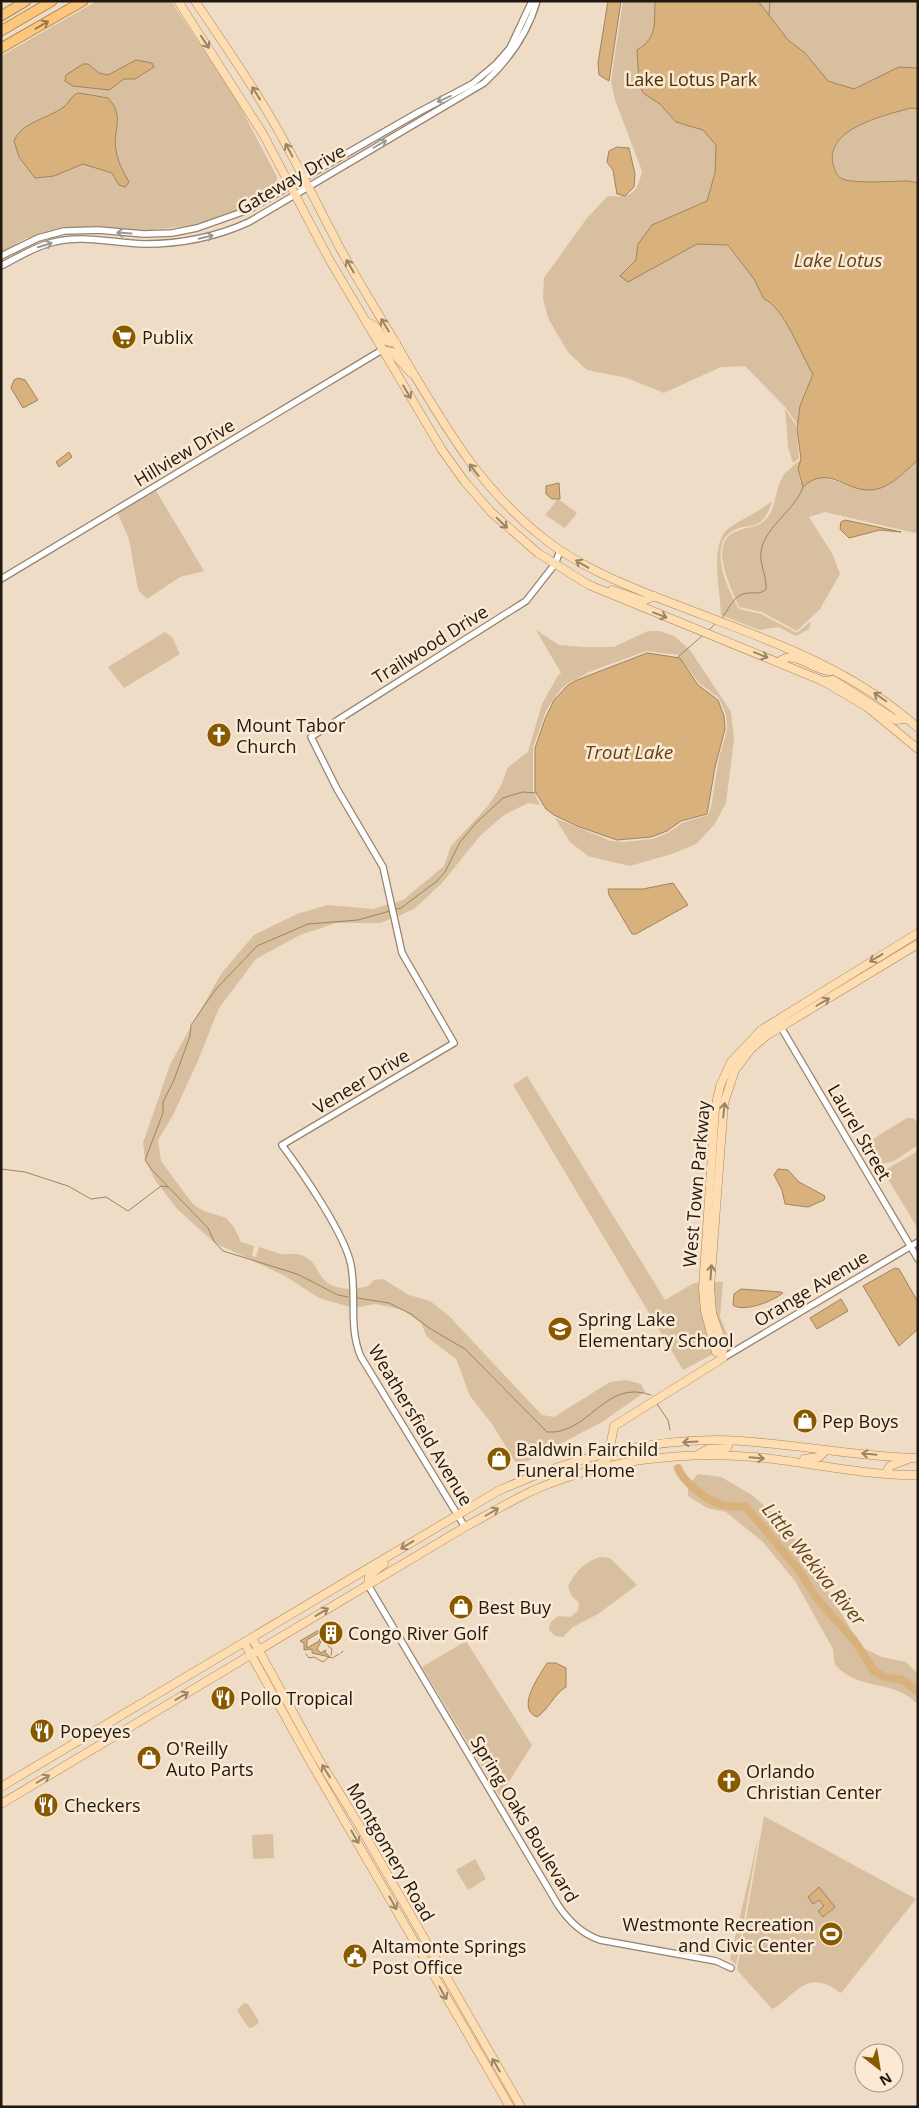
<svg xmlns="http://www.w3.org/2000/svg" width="919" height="2108" font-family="'Open Sans',sans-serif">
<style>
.green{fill:#d8bf9f}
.water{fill:#d9b17d;stroke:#a1835d;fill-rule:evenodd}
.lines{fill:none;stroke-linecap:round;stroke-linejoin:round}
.stream{stroke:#a1835d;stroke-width:1}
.river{stroke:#d9b17d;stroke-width:8}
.minor-casing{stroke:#94836f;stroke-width:8}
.major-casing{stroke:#af8957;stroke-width:9}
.highway-casing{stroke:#af8957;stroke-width:11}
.minor{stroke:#fff;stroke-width:5.5}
.major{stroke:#fdddb1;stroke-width:8}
.highway{stroke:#fcc67d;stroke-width:9}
.oneway{stroke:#99784c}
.oneway2{stroke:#998569}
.oneway3{stroke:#9a9894}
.labels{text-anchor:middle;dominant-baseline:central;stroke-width:5;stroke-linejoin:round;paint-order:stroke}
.park-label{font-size:18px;fill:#4a2f04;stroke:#fbe9d3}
.street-label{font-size:18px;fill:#1f1911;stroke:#fbe9d3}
.poi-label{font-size:18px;fill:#1f1911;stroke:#fbe9d3;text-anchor:start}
.water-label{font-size:19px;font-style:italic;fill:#5f431b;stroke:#fbe9d3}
</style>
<rect width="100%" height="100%" fill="#eedcc6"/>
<g class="green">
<polygon points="97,1 171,1 235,97 276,175 279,187 248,206 195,225 142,231 94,227 60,229 24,239 1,253 1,56"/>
<path d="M623 1H918V68L914 67 855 88 753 207 647 271 697 244 728 245 754 279 764 299C784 307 801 355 813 374L800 406 798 425 786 408 745 366 721 367 664 393 627 378 587 370 568 352 548 318 543 298 544 278 587 218 608 196C631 198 637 194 642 171L615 100 611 81Z"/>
<path d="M911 108 918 109V183L909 181C896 181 853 184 843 179 836 175 835 170 833 163 825 128 886 115 911 108Z"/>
<polygon points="785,409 796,425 799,458 793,463 788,447"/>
<path d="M801 459 798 469 800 482 823 477 856 488 900 477 918 460V530L915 533 825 512 809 517 833 555 840 574 820 609 797 631 762 612 739 607C731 586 705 540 740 530 750 526 759 528 767 518 776 507 775 490 782 478 785 471 795 465 801 459Z"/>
<polygon points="155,489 204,571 180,577 147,599 138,590 129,539 117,512"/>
<polygon points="558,499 577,513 565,528 545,515"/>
<path d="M772 501C769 512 764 524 751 526 747 527 743 526 739 528 704 539 727 588 739 609L761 614 797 633 811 621 809 629 796 636 778 627 759 630 721 615C721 592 708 545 729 528 743 518 759 512 772 501Z"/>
<polygon points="536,630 559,645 583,647 614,647 648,631 660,631 674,636 690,650 731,712 734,740 726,803 714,825 696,844 672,854 630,866 588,856 570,842 555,818 611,841 625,842 652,839 668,833 682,823 708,815 711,807 719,758 727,730 726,715 719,698 699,683 678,655 646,651 589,672 567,684 560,690 547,709 533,747 533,791 540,805 528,803 504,815 480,836 442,883 414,909 396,917 394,903 403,900 444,866 451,846 488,806 501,786 508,767 528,752 542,704 557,677 561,673"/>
<polygon points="165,632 172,637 180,654 124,688 108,667"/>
<path d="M389 904 392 918 381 923H336L300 935 256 959 219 1008 197 1063 172 1117 158 1140 161 1161 186 1195 194 1205 204 1211 226 1218 234 1227 241 1242 254 1246 252 1256 256 1257 259 1247C266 1249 274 1252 281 1254 288 1255 295 1253 301 1255 325 1264 312 1287 350 1289V1307L319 1298 285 1276 215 1243 177 1209 155 1180 145 1158 143 1143 170 1065 185 1037 221 974 254 935 297 914 327 905 373 909Z"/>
<polygon points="527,1076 665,1300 694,1283 701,1283 715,1353 683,1370 513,1085"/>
<polygon points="907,1118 913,1118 918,1123 918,1145 894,1161 881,1164 869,1149 868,1142"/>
<polygon points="918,1151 918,1229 888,1179 892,1174 887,1169"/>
<polygon points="383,1279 409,1295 430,1301 449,1316 542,1415 554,1417 610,1382 626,1380 641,1384 645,1392 602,1422 522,1464 516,1463 492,1424 470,1396 456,1359 427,1337 421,1323 403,1310 376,1304 354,1308 355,1289 368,1286 374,1280"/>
<polygon points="713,1282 723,1282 720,1317 731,1344 726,1347 715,1313"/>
<path d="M698 1474 721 1477 752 1495 779 1519 805 1551 861 1647 882 1657 906 1662 918 1674V1705C895 1678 862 1693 835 1665L833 1649 795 1581 763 1542 726 1512 707 1508 688 1496V1485Z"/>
<path d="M600 1557 610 1558 637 1585 598 1614 573 1627 563 1637 555 1636 549 1630 550 1623 558 1616 570 1617 578 1611 579 1603 571 1595 568 1586C576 1571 584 1562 600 1557Z"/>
<polygon points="466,1641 532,1745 500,1796 422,1667"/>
<path d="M764 1816 916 1899 841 1993C816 1975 806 1981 785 2000 780 2004 777 2007 772 2009L737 1970Z"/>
<polygon points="273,1834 274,1858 253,1859 252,1835"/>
<polygon points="759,1835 736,1965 730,1959"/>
<polygon points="475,1859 486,1879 468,1890 456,1870"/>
<polygon points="244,2003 248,2004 258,2020 258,2024 251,2028 248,2027 237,2010"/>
</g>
<g class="water">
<polygon points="608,1 621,1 609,81 599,75 598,63"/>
<path d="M655 1H758L788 40 805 53 828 81 854 89 899 67 918 68V109L911 108C886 115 825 128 833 164 835 170 836 176 843 179 853 184 896 181 909 181L918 183V460C904 472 889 490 869 490 843 490 828 464 803 487L798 469 801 459 797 429 800 406 813 374C801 355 784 307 764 299L754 279 728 245 697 244 628 282 620 276 636 260 638 244 652 225 707 201 715 173 716 145 703 130 676 122 660 104 643 93 639 82 637 50C658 38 654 22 655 1Z"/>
<polygon points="136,60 152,63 154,67 135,79 124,79 109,90 73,86 65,81 66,75 83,64 88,64 99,73 108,75"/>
<path d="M79 93 108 98C126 117 112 130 116 150 118 163 123 171 129 182L125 187 119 185 112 173 83 164 54 176 35 178 19 157 14 141C21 122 50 118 65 106 70 101 72 94 79 93Z"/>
<polygon points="617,147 629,148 635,174 634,187 625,196 617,194 613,170 607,162 609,151"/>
<polygon points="18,378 25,380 38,400 23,408 11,388 14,380"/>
<polygon points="69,452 72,457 59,467 56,462"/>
<polygon points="559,483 560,499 552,499 546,494 546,486"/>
<polygon points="845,520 901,532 880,530 849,538 840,529 841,522"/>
<polygon points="647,653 680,658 698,685 718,700 724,716 725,729 715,767 707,814 681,821 667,831 651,837 617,840 577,826 554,815 546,809 535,791 535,748 545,719 554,700 568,685 577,680"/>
<polygon points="673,883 688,905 636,934 632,934 609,895 608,889 643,889"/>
<polygon points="778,1169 788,1170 799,1182 825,1196 824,1200 808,1207 785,1204 782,1190 774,1175"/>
<polygon points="895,1268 899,1269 918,1302 918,1329 899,1346 863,1286"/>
<path d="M741 1289 781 1292 783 1293C773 1301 744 1313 733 1305L734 1294Z"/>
<polygon points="841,1299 848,1311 817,1329 810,1318"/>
<path d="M329 1624 333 1627 325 1634 317 1649 321 1653 326 1650 325 1652 330 1657 312 1653V1649L304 1650V1643L300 1641ZM320 1632 322 1634 319 1641 307 1648V1640Z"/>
<path d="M547 1663H556L566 1668V1687C554 1694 549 1709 537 1717 515 1708 540 1675 547 1663Z"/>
<polygon points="819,1887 835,1907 823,1917 818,1911 824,1906 819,1900 813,1904 808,1897"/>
</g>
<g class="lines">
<g class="stream">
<polyline points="769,15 770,1"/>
<path d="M721 619C728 611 732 598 743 594 751 591 760 596 766 589 767 576 759 564 761 551 766 525 795 511 803 487"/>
<polyline points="708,631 716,623"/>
<polyline points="678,657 703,635"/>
<polyline points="394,910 401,908 437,881 445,872 460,842 477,822 503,798 522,792 536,793"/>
<polyline points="1,1169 25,1172 68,1186 91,1199 106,1197 128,1211 161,1186 168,1187"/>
<polyline points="348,1297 338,1295 297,1274 223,1251 214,1241 208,1228 151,1169 145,1160 163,1113 163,1102 174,1080 190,1036 191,1025 216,989 257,946 308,924 358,920 390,911"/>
<path d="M357 1298 389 1303 411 1314 429 1328 465 1349 547 1432C590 1435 604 1378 651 1395"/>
<polyline points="657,1404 668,1420 670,1430"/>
<polyline points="329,1641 328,1646 332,1649 331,1655"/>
<polyline points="341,1653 343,1651"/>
<polyline points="306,1654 309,1658 314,1657 323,1662 329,1657 333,1658"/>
<polyline points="334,1657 339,1654"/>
</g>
<path class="river" d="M678 1468C682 1481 708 1501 722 1505 729 1507 738 1506 746 1507L798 1569 818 1600 854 1640 874 1671 884 1677 903 1680 918 1692"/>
<defs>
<g id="minor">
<polyline points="1,256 38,238 64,231 98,230 144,234 172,233 197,228 248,210 419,112 472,84 496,64 510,48 532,1"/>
<path d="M1 266C17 258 32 248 50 243 82 234 112 243 145 244 181 244 216 237 249 222L484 83C509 60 527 35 537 1"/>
<polyline points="1,579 382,350"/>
<polyline points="779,1024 918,1259"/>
<polyline points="723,1358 918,1242"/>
<path d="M465 1527 361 1357C348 1327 357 1297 351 1265 345 1234 302 1172 282 1145L454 1043 402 953 383 867 337 789 311 737 526 601 555 564 560 551"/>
<path d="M368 1585 558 1905C568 1920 582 1934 600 1940L716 1961 731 1968"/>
</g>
<g id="major">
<polyline points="178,1 263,134 329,259 442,450 465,482 492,513 538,553 589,585 823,681 867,707 918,749"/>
<path d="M195 1C226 47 258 93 284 141 304 177 322 214 341 250 362 288 385 324 406 361 447 430 482 491 547 541 580 566 618 582 656 597 747 633 844 661 918 728"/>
<polyline points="366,321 376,327 386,341 396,343"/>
<polyline points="382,350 392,352 411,373"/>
<polyline points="612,590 644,601 654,596"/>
<path d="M779 662C793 648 814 671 830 671"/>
<polyline points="823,681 833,680 896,720 907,719"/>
<polyline points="721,1353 716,1352 705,1311 703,1288 715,1109 720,1086 731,1062 761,1030 918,933"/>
<polyline points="699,1454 708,1449 727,1448 730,1441"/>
<polyline points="804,1459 819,1457 826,1450"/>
<polyline points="596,1467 608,1458 614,1426 723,1358 721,1353 724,1348 712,1313 710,1287 724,1103 735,1070 751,1049 766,1036 918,944"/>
<polyline points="886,1473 890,1466 911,1458"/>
<polyline points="368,1585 369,1576 384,1564"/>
<polyline points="252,1638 318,1758 358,1823 521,2107"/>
<polyline points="244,1642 310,1761 510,2107"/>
<path d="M1 1787 498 1491C568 1459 640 1440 718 1440 785 1441 851 1457 918 1458"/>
<path d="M1 1804 465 1527C487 1515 509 1502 532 1491 601 1460 680 1451 755 1457 808 1462 866 1476 918 1475"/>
</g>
<g id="highway">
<polyline points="1,16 26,1"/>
<polyline points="1,31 52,1"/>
<polyline points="1,48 83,1"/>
</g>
</defs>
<use href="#minor" class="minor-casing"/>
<use href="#major" class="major-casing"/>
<use href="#highway" class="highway-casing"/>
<use href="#minor" class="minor"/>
<use href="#major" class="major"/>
<use href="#highway" class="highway"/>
</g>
<defs><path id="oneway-shaft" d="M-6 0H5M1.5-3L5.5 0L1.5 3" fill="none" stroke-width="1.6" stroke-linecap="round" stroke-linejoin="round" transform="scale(1.25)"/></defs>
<use class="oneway" href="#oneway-shaft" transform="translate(42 25) rotate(-30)"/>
<g class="oneway2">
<use href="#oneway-shaft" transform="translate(205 42) rotate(56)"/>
<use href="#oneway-shaft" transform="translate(256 93) rotate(-122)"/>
<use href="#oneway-shaft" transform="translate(289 150) rotate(-118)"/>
<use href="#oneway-shaft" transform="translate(350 266) rotate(-120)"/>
<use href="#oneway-shaft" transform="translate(385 325) rotate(-121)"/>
<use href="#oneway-shaft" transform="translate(407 392) rotate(59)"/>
<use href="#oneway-shaft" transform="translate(474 470) rotate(-128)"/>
<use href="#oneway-shaft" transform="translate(502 523) rotate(44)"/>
<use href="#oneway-shaft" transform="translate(582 564) rotate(-149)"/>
<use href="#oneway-shaft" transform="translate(660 615) rotate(21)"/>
<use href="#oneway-shaft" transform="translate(761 655) rotate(22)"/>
<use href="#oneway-shaft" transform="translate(880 697) rotate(-145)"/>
<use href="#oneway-shaft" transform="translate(876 958) rotate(149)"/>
<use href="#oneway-shaft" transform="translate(823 1002) rotate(-30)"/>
<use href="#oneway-shaft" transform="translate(724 1110) rotate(-84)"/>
<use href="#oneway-shaft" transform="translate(711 1272) rotate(-86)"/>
<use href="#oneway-shaft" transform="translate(690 1442) rotate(177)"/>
<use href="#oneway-shaft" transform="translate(869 1454) rotate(-174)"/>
<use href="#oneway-shaft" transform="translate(757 1458) rotate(5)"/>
<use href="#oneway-shaft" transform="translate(492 1512) rotate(-30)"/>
<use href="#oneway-shaft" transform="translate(407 1545) rotate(149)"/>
<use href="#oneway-shaft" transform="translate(322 1612) rotate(-31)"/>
<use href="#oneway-shaft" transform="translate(182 1696) rotate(-31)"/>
<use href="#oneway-shaft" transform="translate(326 1771) rotate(-122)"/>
<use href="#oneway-shaft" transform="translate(43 1779) rotate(-30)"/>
<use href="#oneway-shaft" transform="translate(355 1837) rotate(60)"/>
<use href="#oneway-shaft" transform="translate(393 1903) rotate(61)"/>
<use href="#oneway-shaft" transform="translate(443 1993) rotate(61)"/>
<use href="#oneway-shaft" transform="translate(496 2065) rotate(-120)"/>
</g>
<g class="oneway3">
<use href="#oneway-shaft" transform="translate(444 99) rotate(156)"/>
<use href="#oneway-shaft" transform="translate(380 144) rotate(-30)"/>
<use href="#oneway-shaft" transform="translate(124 233) rotate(-176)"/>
<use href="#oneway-shaft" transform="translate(206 237) rotate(-14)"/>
<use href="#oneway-shaft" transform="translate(45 245) rotate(-17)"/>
</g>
<defs>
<symbol id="supermarket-disc" viewBox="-11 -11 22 22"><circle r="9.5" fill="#895900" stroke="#fbe9d3"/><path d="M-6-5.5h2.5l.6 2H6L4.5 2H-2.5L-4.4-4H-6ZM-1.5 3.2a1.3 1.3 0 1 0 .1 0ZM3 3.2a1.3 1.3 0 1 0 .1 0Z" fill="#fff"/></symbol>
<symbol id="church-disc" viewBox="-11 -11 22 22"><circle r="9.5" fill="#895900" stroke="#fbe9d3"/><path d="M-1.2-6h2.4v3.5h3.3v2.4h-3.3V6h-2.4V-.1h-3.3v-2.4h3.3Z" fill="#fff"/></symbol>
<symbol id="school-disc" viewBox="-11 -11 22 22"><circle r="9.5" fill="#895900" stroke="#fbe9d3"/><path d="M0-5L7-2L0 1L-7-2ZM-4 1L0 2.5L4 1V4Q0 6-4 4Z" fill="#fff"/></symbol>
<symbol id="shop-disc" viewBox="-11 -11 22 22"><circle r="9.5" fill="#895900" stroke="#fbe9d3"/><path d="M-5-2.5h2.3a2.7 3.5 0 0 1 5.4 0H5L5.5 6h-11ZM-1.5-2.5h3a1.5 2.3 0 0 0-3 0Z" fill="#fff"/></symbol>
<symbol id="building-disc" viewBox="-11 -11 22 22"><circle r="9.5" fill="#895900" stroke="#fbe9d3"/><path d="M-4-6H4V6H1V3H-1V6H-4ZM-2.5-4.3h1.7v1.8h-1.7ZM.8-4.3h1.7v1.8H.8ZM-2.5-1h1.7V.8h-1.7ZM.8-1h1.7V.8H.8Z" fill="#fff"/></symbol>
<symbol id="restaurant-disc" viewBox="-11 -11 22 22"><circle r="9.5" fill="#895900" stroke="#fbe9d3"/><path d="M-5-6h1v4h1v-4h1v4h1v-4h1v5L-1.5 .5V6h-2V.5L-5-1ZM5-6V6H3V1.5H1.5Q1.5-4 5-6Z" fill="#fff"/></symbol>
<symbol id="stadium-disc" viewBox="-11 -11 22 22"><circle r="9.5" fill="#895900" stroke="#fbe9d3"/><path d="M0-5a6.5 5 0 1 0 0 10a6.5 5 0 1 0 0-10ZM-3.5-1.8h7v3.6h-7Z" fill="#fff"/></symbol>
<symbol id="civic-disc" viewBox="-11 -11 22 22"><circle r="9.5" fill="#895900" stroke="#fbe9d3"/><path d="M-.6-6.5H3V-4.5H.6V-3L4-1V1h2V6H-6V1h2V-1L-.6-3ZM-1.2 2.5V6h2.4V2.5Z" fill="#fff"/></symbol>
</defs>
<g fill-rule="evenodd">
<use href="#supermarket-disc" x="110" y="323" width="28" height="28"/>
<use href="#church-disc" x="205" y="721" width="28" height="28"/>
<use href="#school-disc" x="546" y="1315" width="28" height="28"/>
<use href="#shop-disc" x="791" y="1407" width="28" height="28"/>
<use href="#shop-disc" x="485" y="1445" width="28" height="28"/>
<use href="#shop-disc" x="447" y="1593" width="28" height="28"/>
<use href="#building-disc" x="317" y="1619" width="28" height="28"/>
<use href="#restaurant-disc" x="209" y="1684" width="28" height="28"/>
<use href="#restaurant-disc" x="28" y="1717" width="28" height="28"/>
<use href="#shop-disc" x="135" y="1744" width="28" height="28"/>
<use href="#church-disc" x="715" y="1767" width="28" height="28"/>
<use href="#restaurant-disc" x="32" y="1791" width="28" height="28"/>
<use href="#stadium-disc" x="817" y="1920" width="28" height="28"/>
<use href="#civic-disc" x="341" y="1942" width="28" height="28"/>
</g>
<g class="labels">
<g class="park-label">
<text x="691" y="79">Lake Lotus Park</text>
</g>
<g class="street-label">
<text transform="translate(291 179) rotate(-30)">Gateway Drive</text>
<text transform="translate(184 452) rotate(-31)">Hillview Drive</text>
<text transform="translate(430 644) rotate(-32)">Trailwood Drive</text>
<text transform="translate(361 1081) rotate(-31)">Veneer Drive</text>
<text transform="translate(860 1132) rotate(60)">Laurel Street</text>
<text transform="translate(696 1184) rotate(-85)">West Town Parkway</text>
<text transform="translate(811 1288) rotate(-31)">Orange Avenue</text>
<text transform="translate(421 1425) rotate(59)">Weathersfield Avenue</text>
<text transform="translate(525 1819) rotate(59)">Spring Oaks Boulevard</text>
<text transform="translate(391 1852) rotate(60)">Montgomery Road</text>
</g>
<g class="poi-label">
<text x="142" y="337">Publix</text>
<text x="236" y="725">Mount Tabor<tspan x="236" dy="21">Church</tspan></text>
<text x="578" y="1319">Spring Lake<tspan x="578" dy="21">Elementary School</tspan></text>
<text x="822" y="1421">Pep Boys</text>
<text x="516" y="1449">Baldwin Fairchild<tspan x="516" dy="21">Funeral Home</tspan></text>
<text x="478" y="1607">Best Buy</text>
<text x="348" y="1633">Congo River Golf</text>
<text x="240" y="1698">Pollo Tropical</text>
<text x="60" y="1731">Popeyes</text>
<text x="166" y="1748">O'Reilly<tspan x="166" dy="21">Auto Parts</tspan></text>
<text x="746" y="1771">Orlando<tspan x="746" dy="21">Christian Center</tspan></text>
<text x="64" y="1805">Checkers</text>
<text x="814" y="1924" text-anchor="end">Westmonte Recreation<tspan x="814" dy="21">and Civic Center</tspan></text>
<text x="372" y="1946">Altamonte Springs<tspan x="372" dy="21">Post Office</tspan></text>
</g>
<g class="water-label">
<text x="838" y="260">Lake Lotus</text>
<text x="629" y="752">Trout Lake</text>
<text transform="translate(814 1564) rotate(51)">Little Wekiva River</text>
</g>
</g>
<rect width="919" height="2108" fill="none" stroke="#1f1911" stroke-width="5"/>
<g transform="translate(879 2068) rotate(149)"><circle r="24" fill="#fbe9d3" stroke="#a39685"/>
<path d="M0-4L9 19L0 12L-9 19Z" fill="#895900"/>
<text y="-8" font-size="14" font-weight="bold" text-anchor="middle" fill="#1f1911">N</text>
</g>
</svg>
